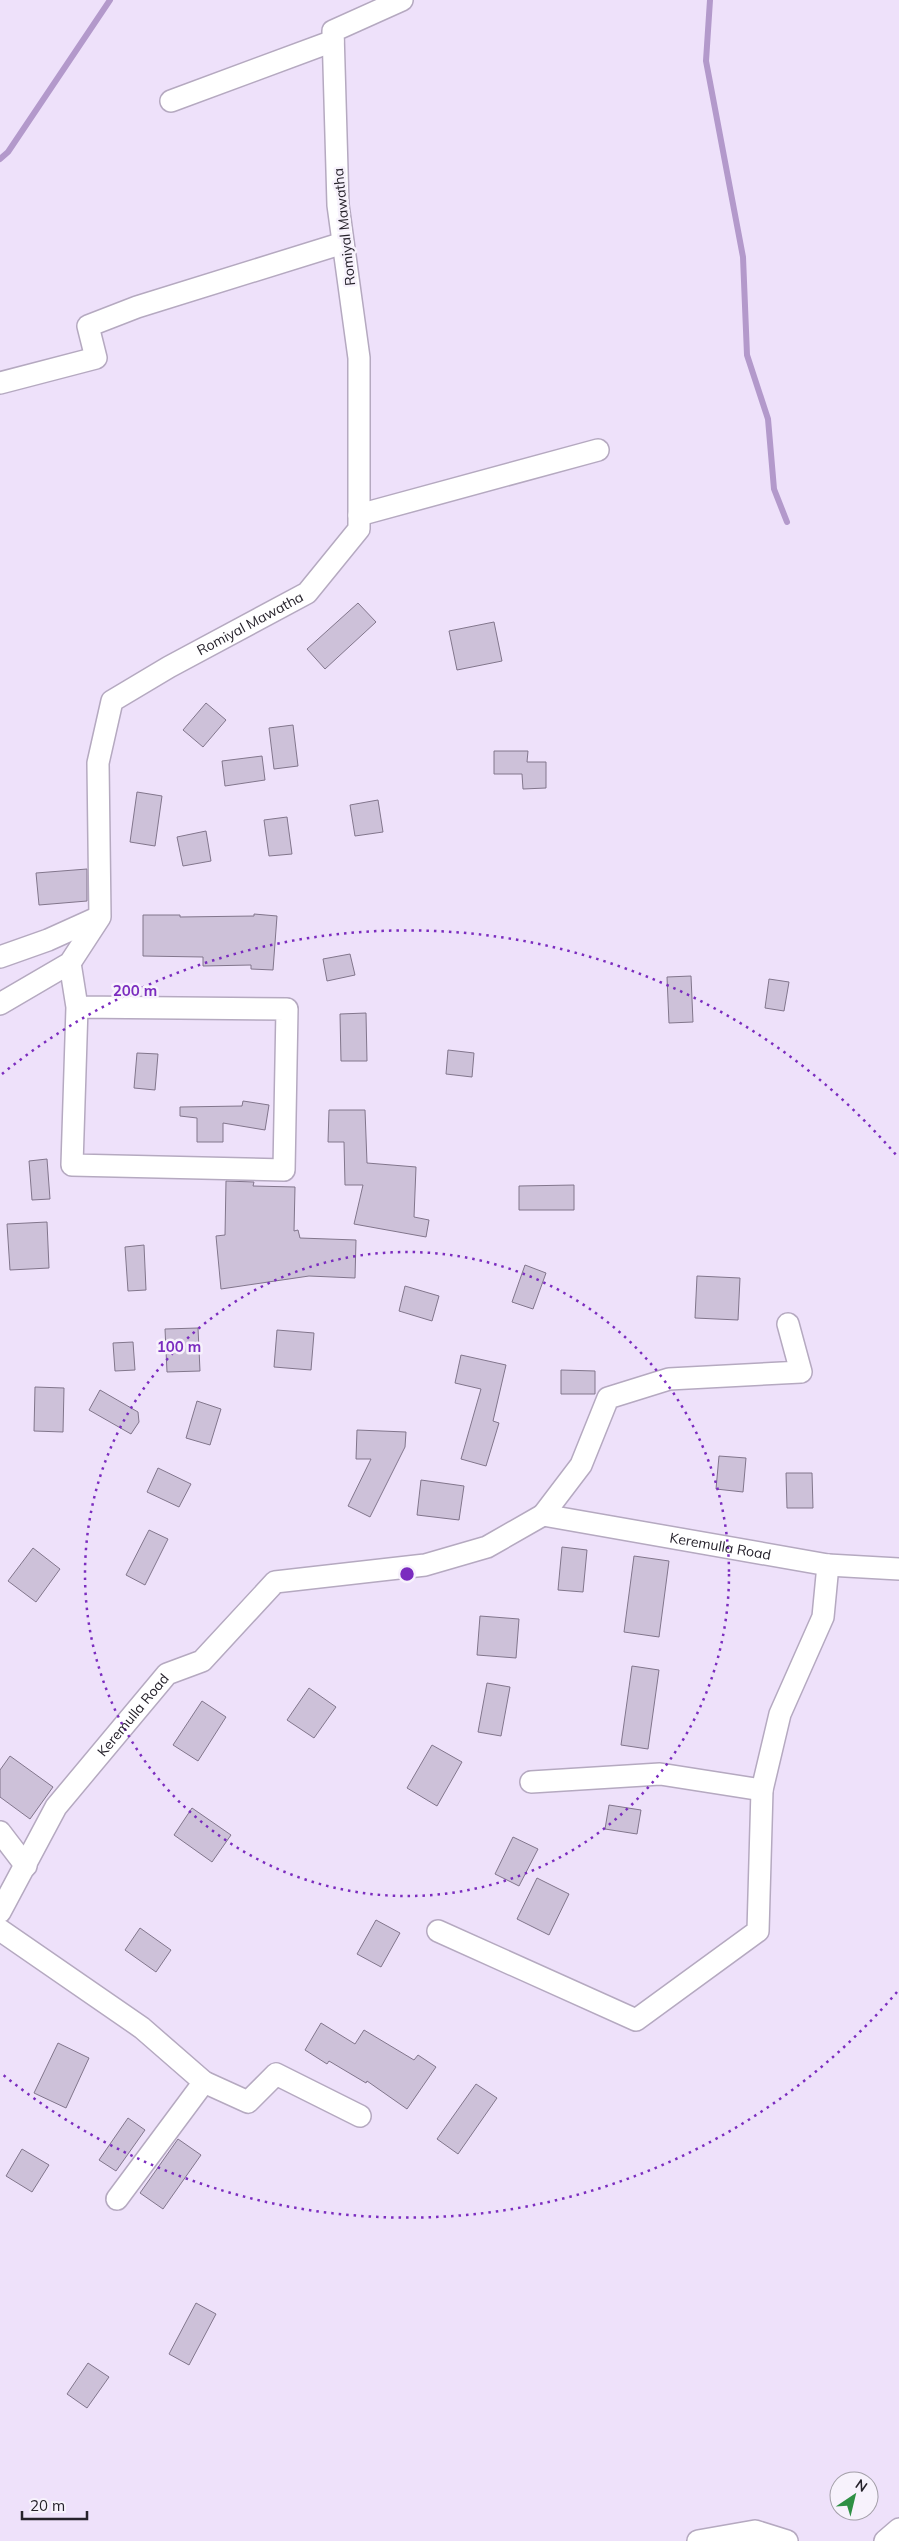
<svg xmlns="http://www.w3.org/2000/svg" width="899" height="2541" font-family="Mulish,sans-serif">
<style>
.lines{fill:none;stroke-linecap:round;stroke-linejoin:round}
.stream{stroke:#b399cb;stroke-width:6}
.building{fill:#cdc1d9;stroke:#82768c}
.minor-casing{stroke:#b5a9c0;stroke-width:24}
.minor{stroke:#fff;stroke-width:21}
.ring{fill:none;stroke:#7b2cbf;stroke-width:2.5;stroke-dasharray:2.5 5}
.labels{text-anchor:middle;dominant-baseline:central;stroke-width:5;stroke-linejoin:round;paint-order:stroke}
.street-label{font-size:14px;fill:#26222b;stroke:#f7f2fc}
.centre{fill:#7b2cbf;stroke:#f7f2fc;stroke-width:2.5}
.ring-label{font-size:15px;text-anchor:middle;font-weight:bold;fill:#7b2cbf;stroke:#f7f2fc;stroke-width:5;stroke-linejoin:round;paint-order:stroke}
</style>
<rect width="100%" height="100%" fill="#eee1fa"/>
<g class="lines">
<g class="stream">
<polyline points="710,0 706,61 743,257 747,355 768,419 774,489 787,522"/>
<polyline points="0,159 8,152 110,0"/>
</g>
</g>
<g class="building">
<polygon points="358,603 376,622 325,669 307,649"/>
<polygon points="494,622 502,661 457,670 449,631"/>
<polygon points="206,703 226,720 203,747 183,730"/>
<polygon points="293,725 298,766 274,769 269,728"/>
<polygon points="494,751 528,751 527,762 546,762 546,788 523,789 522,774 494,774"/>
<polygon points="262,756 265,780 225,786 222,761"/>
<polygon points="137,792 162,796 155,846 130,842"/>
<polygon points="378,800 383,832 355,836 350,805"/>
<polygon points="287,817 292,854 269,856 264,820"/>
<polygon points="206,831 211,861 183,866 177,837"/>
<polygon points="87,869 87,901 39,905 36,873"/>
<polygon points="254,914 277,916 273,970 251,969 251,965 203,966 203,957 143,956 143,915 180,915 180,917 254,916"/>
<polygon points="350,954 355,975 327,981 323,959"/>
<polygon points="691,976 693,1022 669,1023 667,977"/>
<polygon points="769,979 789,982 784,1011 765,1008"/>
<polygon points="366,1013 367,1061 341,1061 340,1014"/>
<polygon points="448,1050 474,1053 472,1077 446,1074"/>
<polygon points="137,1053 158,1054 155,1090 134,1088"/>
<polygon points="243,1101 269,1105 265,1130 223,1123 223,1142 197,1142 197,1118 180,1116 180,1107 242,1106"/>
<polygon points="329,1110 365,1110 367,1163 416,1167 414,1217 429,1220 426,1237 354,1224 363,1185 345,1185 344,1142 328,1142"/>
<polygon points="47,1159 50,1199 32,1200 29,1161"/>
<polygon points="226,1181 254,1182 253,1186 295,1187 294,1231 298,1230 300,1238 356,1240 355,1278 309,1276 221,1289 216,1236 225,1235"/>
<polygon points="574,1185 574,1210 519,1210 519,1186"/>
<polygon points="47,1222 49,1268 10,1270 7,1224"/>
<polygon points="144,1245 146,1290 128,1291 125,1247"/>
<polygon points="525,1265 546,1273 533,1309 512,1302"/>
<polygon points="697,1276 740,1278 738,1320 695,1318"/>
<polygon points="405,1286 439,1296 432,1321 399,1311"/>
<polygon points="198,1328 200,1371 167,1372 165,1329"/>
<polygon points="277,1330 314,1333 311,1370 274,1367"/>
<polygon points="133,1342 135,1370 115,1371 113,1343"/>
<polygon points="461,1355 506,1365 493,1421 499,1423 486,1466 461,1459 481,1389 455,1383"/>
<polygon points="561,1370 595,1371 595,1394 561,1394"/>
<polygon points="35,1387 64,1388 63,1432 34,1431"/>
<polygon points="100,1390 138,1412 139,1422 131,1434 89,1410"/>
<polygon points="197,1401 221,1409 210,1445 186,1438"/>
<polygon points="357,1430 406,1432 405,1447 370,1517 348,1506 371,1459 356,1459"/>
<polygon points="719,1456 746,1458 743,1492 716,1489"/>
<polygon points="158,1468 191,1484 179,1507 147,1492"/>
<polygon points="786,1473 812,1473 813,1508 787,1508"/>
<polygon points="421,1480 464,1486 459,1520 417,1515"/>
<polygon points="149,1530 168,1539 145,1585 126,1575"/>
<polygon points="562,1547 587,1550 583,1592 558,1590"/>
<polygon points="33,1548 60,1569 36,1602 8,1581"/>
<polygon points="634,1556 669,1561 659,1637 624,1632"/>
<polygon points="480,1616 519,1619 516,1658 477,1655"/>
<polygon points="632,1666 659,1670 648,1749 621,1745"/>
<polygon points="487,1683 510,1687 501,1736 478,1732"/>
<polygon points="309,1688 336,1707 314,1738 287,1720"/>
<polygon points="202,1701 226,1717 198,1761 173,1745"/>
<polygon points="432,1745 462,1762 437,1806 407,1788"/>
<polygon points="10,1756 53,1787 30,1819 0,1797 0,1770"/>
<polygon points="609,1805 641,1810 637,1834 605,1829"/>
<polygon points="192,1808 231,1835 212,1862 174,1835"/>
<polygon points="513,1837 538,1849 519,1886 495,1874"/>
<polygon points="537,1878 569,1894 549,1935 517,1919"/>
<polygon points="376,1920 400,1933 381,1967 357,1954"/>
<polygon points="140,1928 171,1950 156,1972 125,1950"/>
<polygon points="321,2023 355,2044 364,2030 414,2060 418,2055 436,2067 407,2109 367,2081 366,2083 329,2061 327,2064 305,2050"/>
<polygon points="58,2043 89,2058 66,2108 34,2093"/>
<polygon points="476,2084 497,2098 458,2154 437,2139"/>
<polygon points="128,2118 145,2130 116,2171 99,2160"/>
<polygon points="178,2139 201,2155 163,2209 140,2193"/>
<polygon points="22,2149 49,2165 32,2192 6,2176"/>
<polygon points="196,2303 216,2314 189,2365 169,2354"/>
<polygon points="88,2363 109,2377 87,2408 67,2394"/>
</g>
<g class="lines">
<defs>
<g id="minor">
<polyline points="171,101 333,41"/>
<polyline points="0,383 96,358 88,326 137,307 343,243"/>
<polyline points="359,515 598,450"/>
<polyline points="0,957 48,940 99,917"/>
<polyline points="70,963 77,1007 287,1009 284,1170 72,1165 77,1007"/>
<path id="s1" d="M0 1004 70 963 100 917 98 763 112 701 169 667 307 593 359 529V358L338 205 333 31 402 0"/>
<path id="s2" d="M788 1324 801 1372 669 1379 608 1398 581 1465 543 1515 828 1565 899 1569"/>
<polyline points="531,1782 660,1774 762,1790 780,1714 823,1617 828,1565"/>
<polyline points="0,1832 26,1866"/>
<path id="s3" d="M0 1912 56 1807 167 1674 202 1661 275 1582 425 1565 487 1547 543 1515"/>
<polyline points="0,1930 142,2028 204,2082 248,2102 276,2074 360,2116"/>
<polyline points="438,1931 636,2020 758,1931 762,1790"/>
<polyline points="117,2199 204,2082"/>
<polyline points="698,2541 755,2531 787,2541"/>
<polyline points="885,2541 899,2529"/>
</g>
</defs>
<use href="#minor" class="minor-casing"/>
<use href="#minor" class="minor"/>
</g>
<g class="ring">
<circle cx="407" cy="1574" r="322"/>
<path d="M897 1992A644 644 0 0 1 2 2074M2 1074A644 644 0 0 1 897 1156"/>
</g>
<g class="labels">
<g class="street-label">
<text transform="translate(344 227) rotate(-96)">Romiyal Mawatha</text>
<text stroke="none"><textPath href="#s1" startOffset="512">Romiyal Mawatha</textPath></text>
<text stroke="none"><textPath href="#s2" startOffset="561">Keremulla Road</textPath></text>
<text stroke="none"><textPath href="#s3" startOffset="239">Keremulla Road</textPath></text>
</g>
</g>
<circle cx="407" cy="1574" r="8" class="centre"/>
<g class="ring-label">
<text x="135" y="996">200 m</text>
<text x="179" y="1352">100 m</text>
</g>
<g transform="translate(854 2496) rotate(35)"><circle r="24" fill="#f7f2fc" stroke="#a39fa8"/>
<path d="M0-4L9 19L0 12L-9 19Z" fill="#2e9044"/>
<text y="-8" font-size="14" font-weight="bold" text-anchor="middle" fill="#26222b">N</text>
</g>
<path d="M22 2511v8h65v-8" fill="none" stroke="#26222b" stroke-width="2.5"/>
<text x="30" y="2511" font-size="15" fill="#26222b" stroke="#f7f2fc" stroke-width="4" paint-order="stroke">20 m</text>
</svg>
